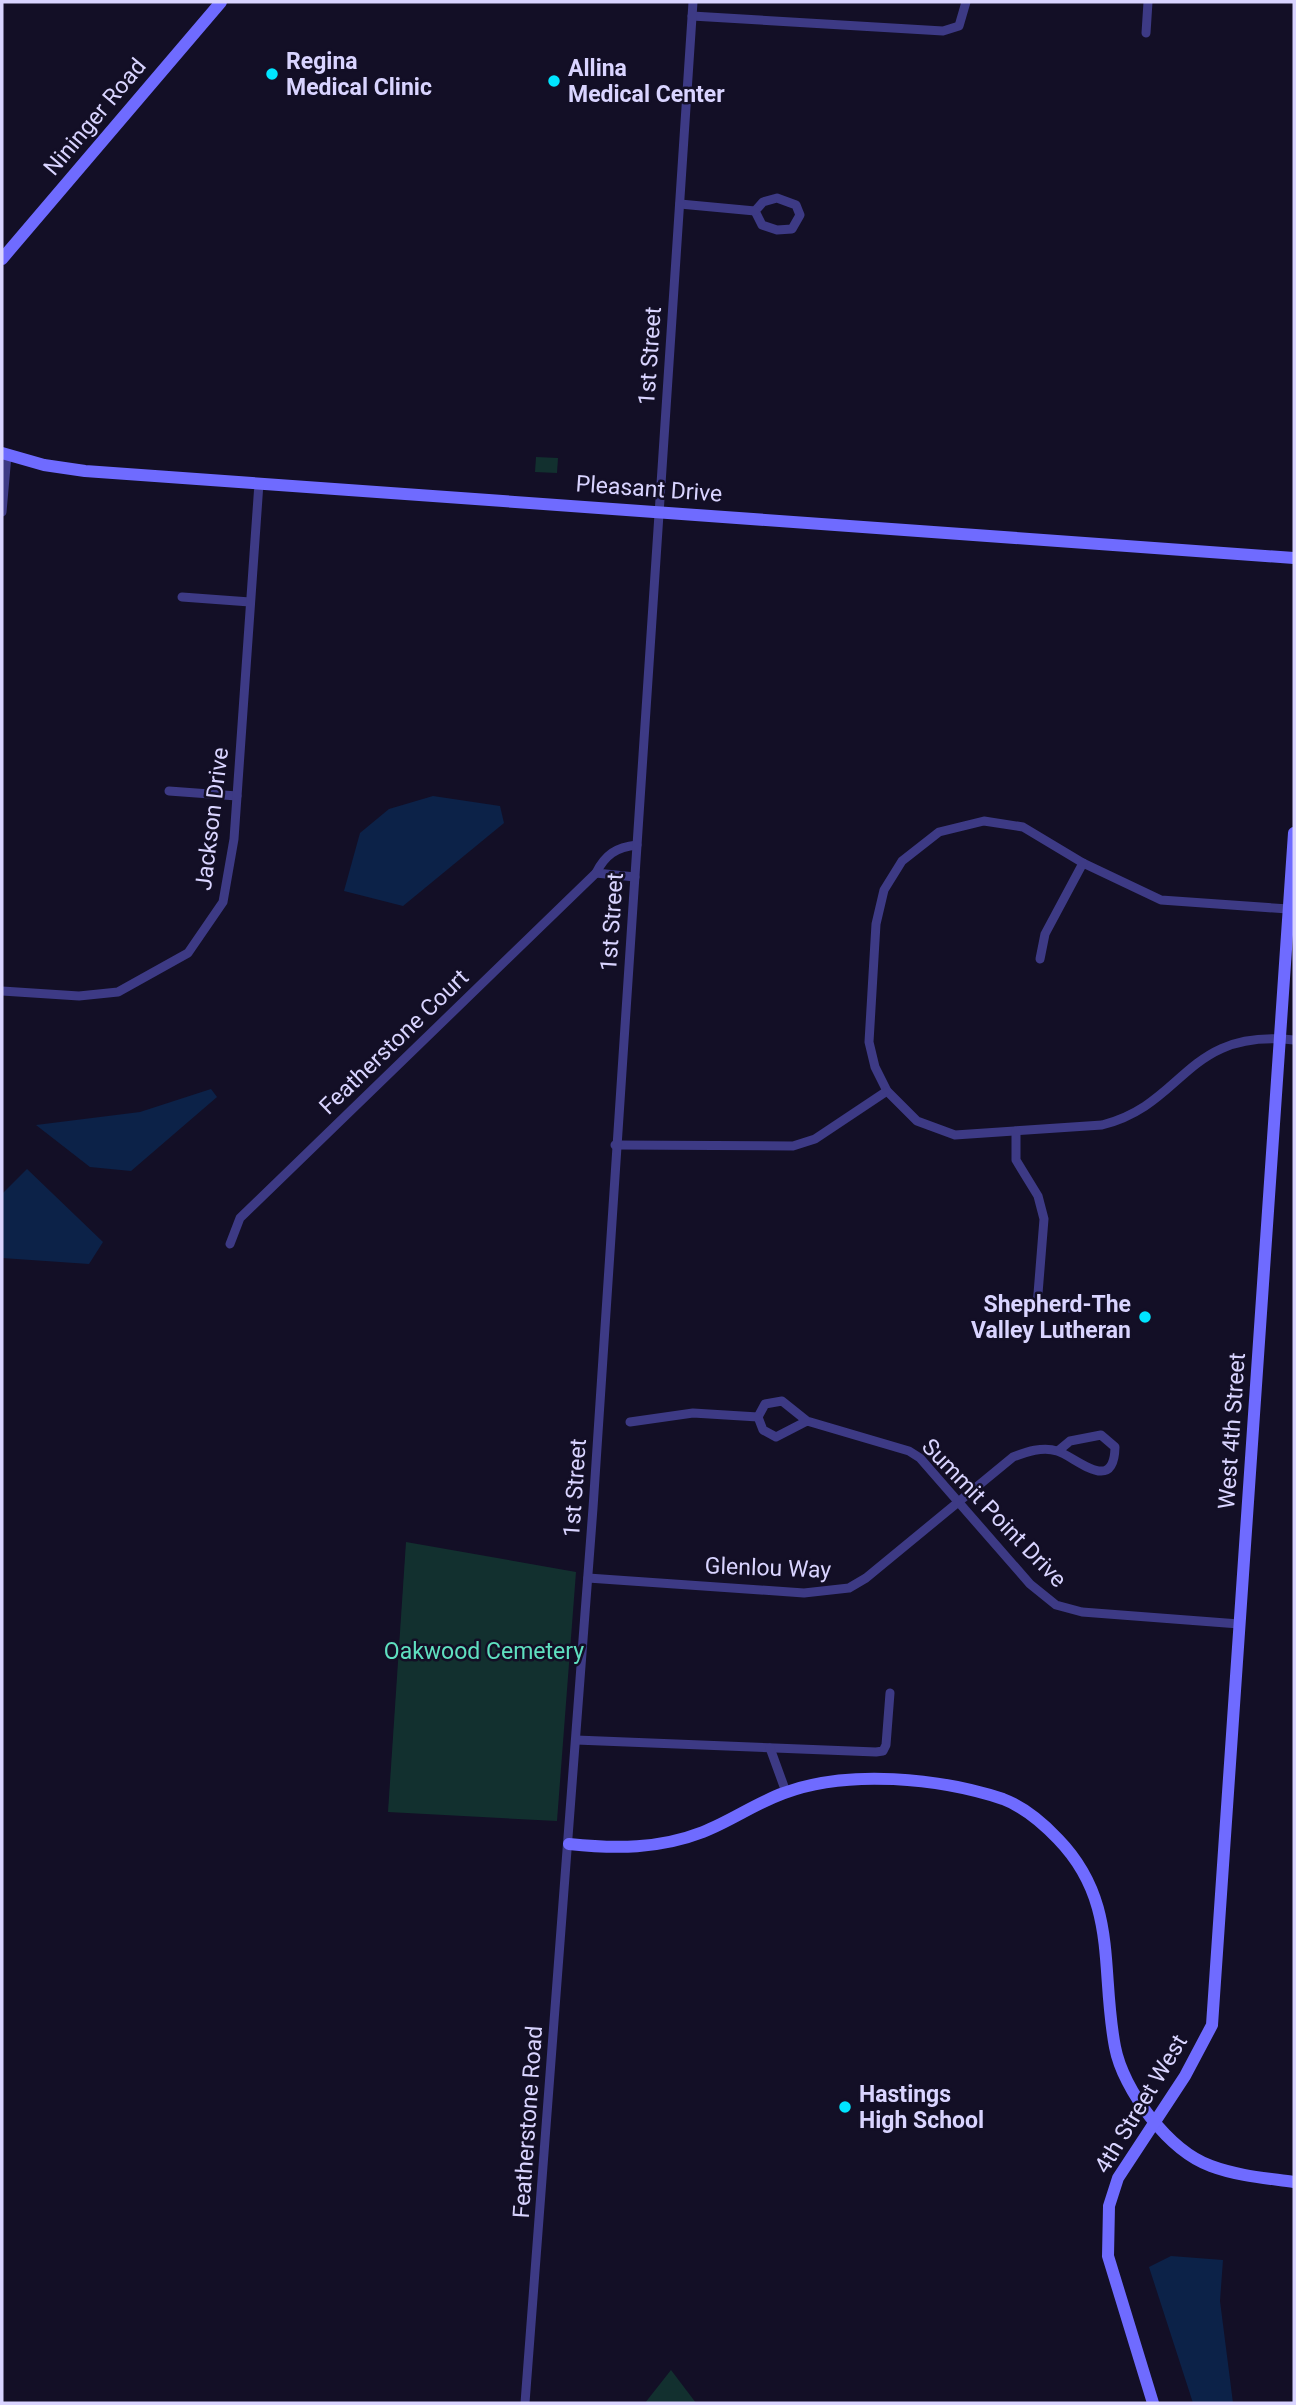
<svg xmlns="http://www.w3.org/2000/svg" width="1296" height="2405" font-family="Roboto,sans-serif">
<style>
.green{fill:#12302f}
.water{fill:#0c2248}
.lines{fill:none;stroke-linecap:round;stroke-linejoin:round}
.street{stroke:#3d3a85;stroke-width:9}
.secondary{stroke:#6f6bff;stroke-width:12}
.poi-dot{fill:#00e5ff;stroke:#130f26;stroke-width:2.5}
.labels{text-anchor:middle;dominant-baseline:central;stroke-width:5;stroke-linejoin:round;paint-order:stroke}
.poi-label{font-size:23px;font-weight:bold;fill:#d9d4ff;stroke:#130f26;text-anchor:start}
.street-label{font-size:23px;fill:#d9d4ff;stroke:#130f26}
.park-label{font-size:23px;fill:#5fe0c0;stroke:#130f26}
</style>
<rect width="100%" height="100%" fill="#130f26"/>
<g class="green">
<polygon points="536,457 558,458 557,473 535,472"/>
<polygon points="406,1542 576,1572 557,1821 388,1812"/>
<polygon points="671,2370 696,2403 645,2403"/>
</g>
<g class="water">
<polygon points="433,796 500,806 504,823 403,906 344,891 360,833 389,809"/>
<polygon points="211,1089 217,1097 131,1171 90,1167 36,1125 140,1112"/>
<polygon points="27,1169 103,1242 89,1264 2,1258 2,1194"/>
<polygon points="1171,2256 1223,2260 1220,2301 1233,2403 1193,2403 1149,2267"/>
</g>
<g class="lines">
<g class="street">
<polyline points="692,16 943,31 959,26 966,2"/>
<polyline points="1146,33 1148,2"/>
<polygon points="777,198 796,205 800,215 792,229 777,230 762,225 755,211 763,202"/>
<polyline points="680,204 755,211"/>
<polyline points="2,512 7,455"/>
<polyline points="182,597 250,602"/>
<polyline points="169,791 237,796"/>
<polyline points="596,873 635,877"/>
<path d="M1288 909 1161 900 1083 863 1023 827 984 821 939 832 902 861 884 890 876 924 869 1042 875 1067 887 1091 917 1121 955 1135 1102 1125C1186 1104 1185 1028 1294 1040"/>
<polyline points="1040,959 1045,934 1083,863"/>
<polyline points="2,991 79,996 118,992 188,953 223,902 234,839 259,483"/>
<polyline points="1016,1131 1016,1160 1038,1196 1044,1219 1037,1306"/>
<polyline points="615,1145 793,1146 815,1139 887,1091"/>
<path d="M230 1244 240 1218 596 873C605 855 616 847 637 845"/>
<polyline points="1006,1303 1070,1308"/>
<polyline points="807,1421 776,1437 763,1430 758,1417 765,1404 782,1401 807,1421 909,1451 920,1458 1030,1584 1056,1605 1082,1612 1239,1624"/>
<polyline points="630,1422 693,1413 758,1417"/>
<path d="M588 1578 804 1593 849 1588 866 1578 1013 1457C1026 1452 1043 1446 1057 1451 1075 1456 1114 1496 1115 1447L1101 1435 1070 1441 1058 1451"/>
<polyline points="576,1740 876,1752 883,1751 886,1745 890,1693"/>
<polyline points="770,1748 786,1792"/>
<polyline points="525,2403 593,1508 693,2"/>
</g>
<g class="secondary">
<polyline points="2,259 221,2"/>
<polyline points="2,453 44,465 85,471 1294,558"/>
<path d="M569 1844C616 1849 659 1849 703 1832 731 1821 756 1803 784 1793 848 1769 939 1778 1003 1799 1024 1807 1042 1822 1058 1839 1119 1902 1100 1969 1115 2047 1123 2090 1169 2151 1211 2166 1238 2176 1266 2178 1294 2182"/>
<polyline points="1153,2403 1108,2256 1109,2206 1118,2178 1185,2076 1212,2025 1294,833"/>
</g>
</g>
<g class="poi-dot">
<circle cx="272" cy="74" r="7"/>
<circle cx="554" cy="81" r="7"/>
<circle cx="1145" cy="1317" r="7"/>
<circle cx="845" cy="2107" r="7"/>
</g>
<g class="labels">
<g class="poi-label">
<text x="286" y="61">Regina<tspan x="286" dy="26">Medical Clinic</tspan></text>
<text x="568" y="68">Allina<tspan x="568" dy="26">Medical Center</tspan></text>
<text x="1131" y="1304" text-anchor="end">Shepherd-The<tspan x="1131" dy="26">Valley Lutheran</tspan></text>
<text x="859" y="2094">Hastings<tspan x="859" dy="26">High School</tspan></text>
</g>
<g class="street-label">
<text transform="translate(95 117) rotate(-50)">Nininger Road</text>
<text transform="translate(650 356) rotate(-86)">1st Street</text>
<text transform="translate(649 489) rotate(4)">Pleasant Drive</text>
<text transform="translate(212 819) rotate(-83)">Jackson Drive</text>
<text transform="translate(612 922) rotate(-86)">1st Street</text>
<text transform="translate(394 1042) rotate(-44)">Featherstone Court</text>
<text transform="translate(1232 1431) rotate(-86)">West 4th Street</text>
<text transform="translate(575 1488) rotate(-86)">1st Street</text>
<text transform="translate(994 1513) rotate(46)">Summit Point Drive</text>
<text transform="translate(768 1568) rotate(2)">Glenlou Way</text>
<text transform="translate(1141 2104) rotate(-59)">4th Street West</text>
<text transform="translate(528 2122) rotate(-86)">Featherstone Road</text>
</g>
<g class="park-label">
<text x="484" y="1651">Oakwood Cemetery</text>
</g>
</g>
<rect width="1296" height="2405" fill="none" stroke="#d9d4ff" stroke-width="7"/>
</svg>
